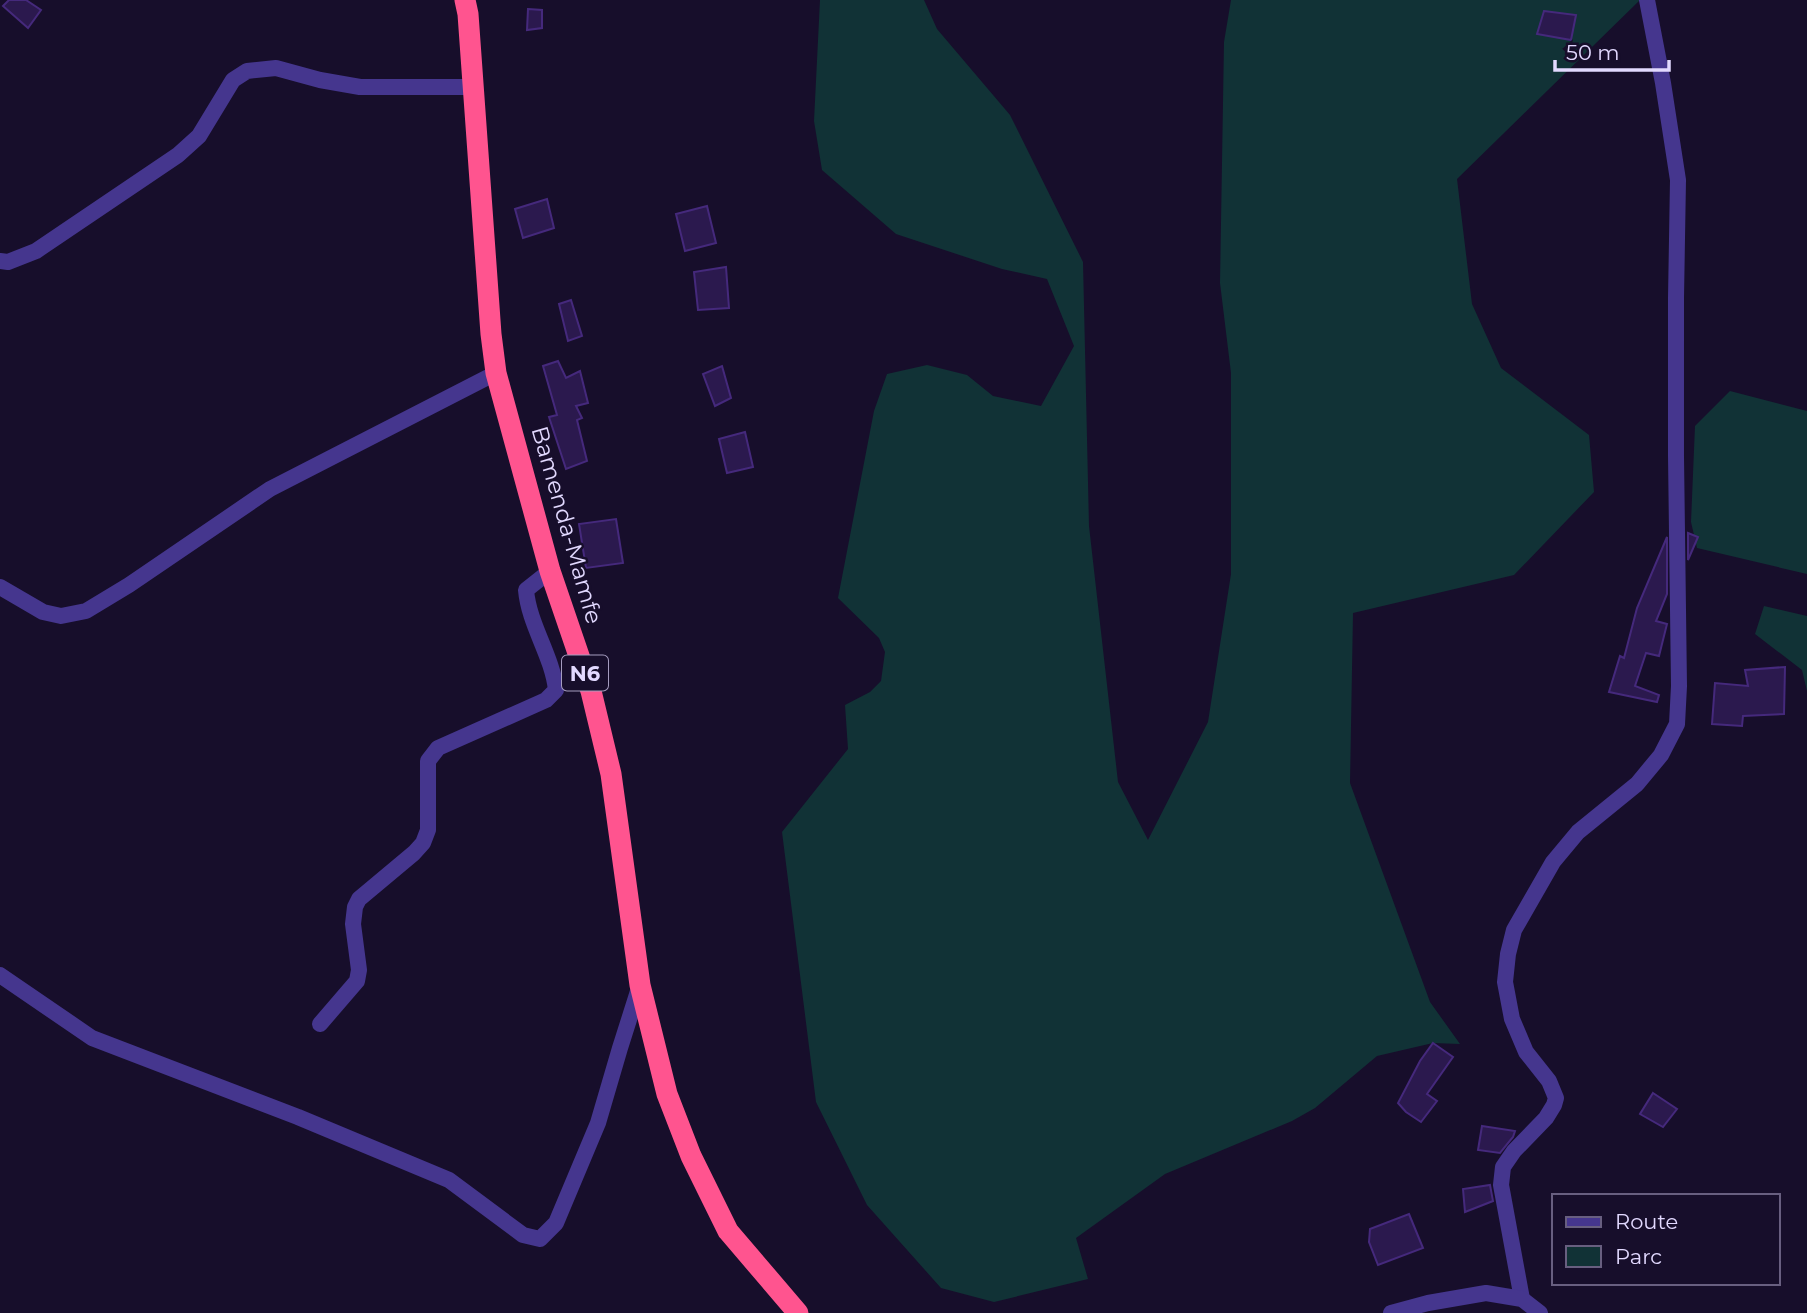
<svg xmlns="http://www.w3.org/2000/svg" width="1807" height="1313" font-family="Montserrat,sans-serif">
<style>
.green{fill:#113236}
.building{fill:#2b194e;stroke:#45297c;stroke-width:2}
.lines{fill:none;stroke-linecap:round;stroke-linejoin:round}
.street{stroke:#45368e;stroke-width:16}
.highway{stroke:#ff548f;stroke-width:21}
.labels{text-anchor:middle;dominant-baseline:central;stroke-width:5;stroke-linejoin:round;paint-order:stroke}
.shield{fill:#170e2b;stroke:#a59cbf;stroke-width:2}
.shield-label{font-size:21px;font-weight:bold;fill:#e2d9ff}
.street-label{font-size:23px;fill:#e2d9ff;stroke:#170e2b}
</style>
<rect width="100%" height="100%" fill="#170e2b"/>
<g class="green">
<polygon points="820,0 924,0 937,29 1010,115 1083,262 1089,526 1118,782 1148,840 1208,722 1231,574 1231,373 1220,283 1224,42 1231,0 1640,0 1457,179 1472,304 1501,368 1589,435 1594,492 1514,575 1353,613 1350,783 1430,1002 1460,1044 1433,1043 1377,1056 1315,1108 1292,1121 1165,1174 1076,1238 1088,1279 994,1302 941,1288 867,1205 816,1102 782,832 848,749 845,705 870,692 881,681 885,652 879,638 838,598 874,411 887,374 927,365 967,375 993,396 1041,406 1074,346 1047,279 1002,269 896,234 822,170 814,121"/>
<polygon points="1730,391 1807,411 1807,574 1697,548 1691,522 1695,426"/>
<polygon points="1764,606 1807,616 1807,691 1802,670 1755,634"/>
</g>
<g class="building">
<polygon points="9,0 26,0 41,10 28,28 3,6"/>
<polygon points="528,9 542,10 542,28 527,30"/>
<polygon points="1544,11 1576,15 1571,40 1537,34"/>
<polygon points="547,199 554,228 523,238 515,209"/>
<polygon points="707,206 716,243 685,251 676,214"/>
<polygon points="726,267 729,308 698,310 694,272"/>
<polygon points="571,300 582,336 568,341 559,304"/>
<polygon points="558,361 566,378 580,371 588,403 576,406 582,418 577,420 587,461 566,469 549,417 557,415 543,366"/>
<polygon points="722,366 731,398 715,406 703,374"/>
<polygon points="745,432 753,467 727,473 719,439"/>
<polygon points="616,519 623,563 586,568 579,524"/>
<polygon points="1688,533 1698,537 1688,560"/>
<polygon points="1667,537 1667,594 1656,621 1667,624 1659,656 1646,653 1635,686 1659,695 1657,702 1609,692 1620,656 1624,658 1637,608"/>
<polygon points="1785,667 1784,714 1743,716 1742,726 1712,724 1715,683 1748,686 1745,670"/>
<polygon points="1433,1043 1453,1057 1427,1094 1437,1101 1421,1122 1406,1112 1398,1103 1420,1061"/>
<polygon points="1653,1093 1677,1109 1663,1127 1640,1114"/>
<polygon points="1482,1126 1515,1131 1513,1137 1500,1153 1478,1150"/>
<polygon points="1490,1185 1493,1201 1465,1212 1463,1189"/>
<polygon points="1409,1214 1423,1248 1378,1265 1369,1242 1370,1229"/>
</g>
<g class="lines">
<g class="street">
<polyline points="0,261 8,262 36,251 178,155 199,136 233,80 247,71 276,68 320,80 360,87 473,87"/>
<polyline points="0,587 43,612 61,616 86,611 129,585 270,489 496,373"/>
<polyline points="0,975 92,1038 298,1117 449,1180 523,1235 540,1239 556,1223 598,1123 620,1048 640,985"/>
<path d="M320 1024 357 981 359 970 353 924 355 907 359 899 414 853 423 843 428 830V761L438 748 546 700 556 690C552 655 529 625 526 590L550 571"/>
<polyline points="1522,1299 1501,1185 1503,1167 1514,1151 1546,1118 1554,1105 1556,1098 1549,1081 1526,1052 1512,1019 1505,982 1508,954 1514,930 1553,862 1578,832 1637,784 1661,755 1677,724 1679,686 1676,456 1676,298 1678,180 1663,83 1647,0"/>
<polyline points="1391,1313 1428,1303 1486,1293 1522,1299 1540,1313"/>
</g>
<polyline class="highway" points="465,0 468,14 491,334 496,373 550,571 591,691 611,774 640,985 667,1094 691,1156 728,1231 798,1313"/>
</g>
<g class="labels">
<rect class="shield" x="562" y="655.5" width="46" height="35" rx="5"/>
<g class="shield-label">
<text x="585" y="673">N6</text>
</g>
<g class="street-label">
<text transform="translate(567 525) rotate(74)">Bamenda-Mamfe</text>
</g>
</g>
<rect x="1552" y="1194" width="228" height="91" fill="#170e2b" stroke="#685f80" stroke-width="2"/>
<rect x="1566" y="1217" width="35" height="10" fill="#45368e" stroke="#685f80" stroke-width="2"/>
<text x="1615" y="1229" font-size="21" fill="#e2d9ff">Route</text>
<rect x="1566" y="1246" width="35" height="21" fill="#113236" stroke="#685f80" stroke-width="2"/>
<text x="1615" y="1264" font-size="21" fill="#e2d9ff">Parc</text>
<path d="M1555 60v10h114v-10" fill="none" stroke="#e2d9ff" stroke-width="3.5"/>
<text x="1566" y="60" font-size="21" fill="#e2d9ff" stroke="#170e2b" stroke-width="5" paint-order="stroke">50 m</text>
</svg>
